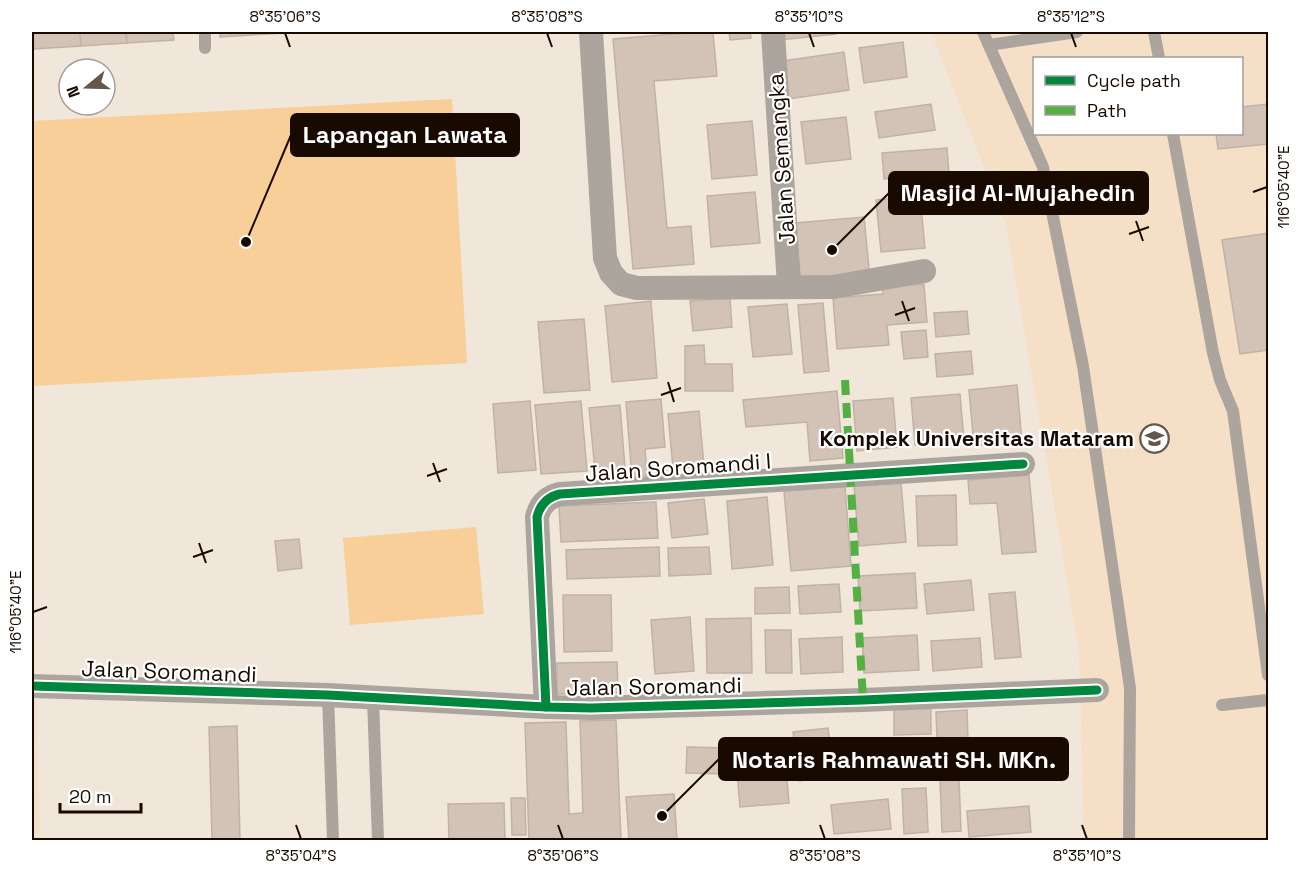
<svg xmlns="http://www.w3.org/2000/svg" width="1300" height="872" font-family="'Space Grotesk',sans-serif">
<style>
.built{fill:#f5e0c7;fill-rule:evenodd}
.green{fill:#f8cf98}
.building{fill:#d3c3b7;stroke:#c2b2a6;stroke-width:1.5}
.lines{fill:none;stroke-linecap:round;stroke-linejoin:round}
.service{stroke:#aca59d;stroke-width:12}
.minor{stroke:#aca59d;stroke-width:24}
.quiet{stroke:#55b043;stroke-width:8;stroke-dasharray:15 8;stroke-linecap:butt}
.cycleway-casing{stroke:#fff;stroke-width:13}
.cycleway{stroke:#00873e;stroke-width:9}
.ticks{fill:none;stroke:#190a00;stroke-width:2}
.labels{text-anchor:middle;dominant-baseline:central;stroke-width:4.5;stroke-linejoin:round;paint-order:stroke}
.street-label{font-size:22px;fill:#190a00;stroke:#fff}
.poi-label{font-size:22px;font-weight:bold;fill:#190a00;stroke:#fff;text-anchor:end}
.leader{fill:none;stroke:#190a00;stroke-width:2}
.callout-dot{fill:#190a00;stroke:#fff;stroke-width:2}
.callout{fill:#190a00;stroke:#190a00;stroke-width:2}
.callout-label{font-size:24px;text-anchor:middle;font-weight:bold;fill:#fff}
.neatline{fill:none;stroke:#190a00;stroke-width:2}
.ticks-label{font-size:15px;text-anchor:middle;fill:#190a00}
</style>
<rect width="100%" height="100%" fill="#f0e6da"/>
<g class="built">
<path d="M931 32H1268V840H1084L1079 652 1006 224ZM1034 58H1242V134H1034Z"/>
<polygon points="32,699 36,699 40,840 32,840"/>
</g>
<g class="green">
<polygon points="452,99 467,363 32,386 32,121"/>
<polygon points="476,527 484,614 350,625 343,538"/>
</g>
<g class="building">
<polygon points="32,32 33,32 34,49 32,49"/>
<polygon points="33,32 80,32 81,46 34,49"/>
<polygon points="80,32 126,32 127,43 81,46"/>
<polygon points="126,32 173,32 174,40 127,43"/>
<polygon points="220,32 267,32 267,34 220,37"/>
<polygon points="267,32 306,32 267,34"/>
<polygon points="699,32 713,32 717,76 654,81 667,228 691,226 694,264 633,269 613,39"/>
<polygon points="729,32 750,32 751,38 730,40"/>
<polygon points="779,32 836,32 836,34 780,40"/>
<polygon points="903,42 907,77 864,83 859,48"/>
<polygon points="844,52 849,90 789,99 783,61"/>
<polygon points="931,104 935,130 879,138 875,112"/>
<polygon points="1268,104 1268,144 1218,149 1216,134 1242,134 1242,107"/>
<polygon points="846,117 851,159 806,164 801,122"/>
<polygon points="752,121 757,175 712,179 707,125"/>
<polygon points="947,148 949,174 884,179 882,153"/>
<polygon points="755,192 760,243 711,247 707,196"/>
<polygon points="920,196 925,248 881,252 876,200"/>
<polygon points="864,217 870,278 801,284 795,223"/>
<polygon points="1268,233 1268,350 1240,354 1222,240"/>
<polygon points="924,284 927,322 887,325 889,345 837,349 833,298 883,294 882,287"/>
<polygon points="730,298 732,327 693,331 690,301"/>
<polygon points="651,301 657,378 612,382 605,306"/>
<polygon points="823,303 829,371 804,373 798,305"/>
<polygon points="787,304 792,354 753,357 748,307"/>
<polygon points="967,311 969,334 936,337 934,313"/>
<polygon points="584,319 590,390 544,393 538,322"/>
<polygon points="926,330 928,357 904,359 901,332"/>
<polygon points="704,345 705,364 732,364 733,391 685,391 685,346"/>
<polygon points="971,351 973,374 937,377 935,354"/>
<polygon points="1017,385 1022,442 974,446 969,390"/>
<polygon points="837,391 843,458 810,461 807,422 746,427 743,400"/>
<polygon points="960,394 964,440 915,445 911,398"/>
<polygon points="893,398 897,447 857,451 853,401"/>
<polygon points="661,399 665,447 645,449 647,475 632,477 626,402"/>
<polygon points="530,401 536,470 498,473 493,404"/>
<polygon points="581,401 587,471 541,474 535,405"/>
<polygon points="620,405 625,468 595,471 589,408"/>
<polygon points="699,411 704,466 673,468 668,414"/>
<polygon points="1029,475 1036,552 1002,554 997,503 970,504 968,480"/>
<polygon points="901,483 906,542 859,546 854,486"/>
<polygon points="845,486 851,566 791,571 784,491"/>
<polygon points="956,495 957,545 918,546 916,496"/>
<polygon points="767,497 773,565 732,569 727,501"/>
<polygon points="704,499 708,534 672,538 668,503"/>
<polygon points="656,502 658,538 561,542 559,506"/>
<polygon points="299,539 302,568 278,571 275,541"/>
<polygon points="659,547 660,576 567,579 566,550"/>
<polygon points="709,547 711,574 669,576 668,548"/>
<polygon points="915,573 917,608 860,611 858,576"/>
<polygon points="971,580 974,610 927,614 924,584"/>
<polygon points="839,584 841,612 800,614 798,586"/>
<polygon points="789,587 790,613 755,614 755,588"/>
<polygon points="1015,592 1021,657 995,659 989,594"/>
<polygon points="563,595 611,595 612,651 564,652"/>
<polygon points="690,617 694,671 655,674 651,620"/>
<polygon points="751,618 752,673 707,673 706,619"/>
<polygon points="765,630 791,630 792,673 766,673"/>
<polygon points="917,635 919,670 864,673 862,638"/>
<polygon points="842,637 843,672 801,674 799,639"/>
<polygon points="980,638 982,667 933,671 931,641"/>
<polygon points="617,662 618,693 557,694 557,663"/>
<polygon points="894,708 931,708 931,734 894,735"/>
<polygon points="967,710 969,768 938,769 936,712"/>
<polygon points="616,720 621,840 529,840 525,723 566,722 569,814 583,813 580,721"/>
<polygon points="237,726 240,840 212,840 209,727"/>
<polygon points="828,728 835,776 799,781 793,732"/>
<polygon points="784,744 789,803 740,807 735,748"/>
<polygon points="687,747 727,748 726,774 686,773"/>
<polygon points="959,779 961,831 942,832 940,780"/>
<polygon points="926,788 928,832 904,834 902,789"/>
<polygon points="674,794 677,840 629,840 626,797"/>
<polygon points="511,798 525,798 526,835 512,835"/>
<polygon points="888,799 891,829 834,834 831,805"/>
<polygon points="504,803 505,840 449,840 448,804"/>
<polygon points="1029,806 1031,832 969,837 967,811"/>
</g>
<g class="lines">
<g class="service">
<polyline points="983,32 1043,167 1083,366 1130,688 1129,840"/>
<polyline points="1154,32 1159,58"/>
<polyline points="989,45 1077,32"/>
<polyline points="205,48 205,32"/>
<polyline points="1173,134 1213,353 1220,380 1233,411 1268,675"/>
<polyline points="328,695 333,840"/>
<polyline points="373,698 378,840"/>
<polyline points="1222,705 1268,700"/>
</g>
<g class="minor">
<polyline points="591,32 605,258 611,273 621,284 637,288 833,287 924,271"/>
<polyline points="773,32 789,286"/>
<polyline points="32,686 328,695 546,707 591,708 863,700 1097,690"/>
<path d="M546 707 537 517C540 505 547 497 560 494L1023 464"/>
</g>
<polyline class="quiet" points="845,380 863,700"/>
<defs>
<g id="cycleway">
<polyline points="32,686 328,695 546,707 591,708 863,700 1097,690"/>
<path d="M546 707 537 517C540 505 547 497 560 494L1023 464"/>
</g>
</defs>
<use href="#cycleway" class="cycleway-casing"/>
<use href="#cycleway" class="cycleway"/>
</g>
<path class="ticks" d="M285 33 290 47M547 33 552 47M809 33 814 47M1071 33 1076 47M1253 192 1267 187M1136 221 1143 241M1129 234 1149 227M902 301 909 321M895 315 915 308M668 382 674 402M661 395 681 388M433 463 440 482M427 476 447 469M199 543 206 563M193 557 213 550M33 612 47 607M296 825 301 839M558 825 563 839M820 825 825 839M1082 825 1087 839"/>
<defs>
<symbol id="university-ring" viewBox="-11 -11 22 22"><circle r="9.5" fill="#fff" stroke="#64574c" stroke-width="1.5"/><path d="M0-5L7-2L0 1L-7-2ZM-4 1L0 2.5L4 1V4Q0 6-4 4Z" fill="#64574c"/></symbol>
</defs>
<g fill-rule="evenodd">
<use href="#university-ring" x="1138" y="422" width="33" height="33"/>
</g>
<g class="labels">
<g class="street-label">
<text transform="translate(781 159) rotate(-94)">Jalan Semangka</text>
<text transform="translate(678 467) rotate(-4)">Jalan Soromandi I</text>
<text transform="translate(169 671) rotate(2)">Jalan Soromandi</text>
<text transform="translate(654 686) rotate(-1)">Jalan Soromandi</text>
</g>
<g class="poi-label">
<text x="1134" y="438">Komplek Universitas Mataram</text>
</g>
</g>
<path class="leader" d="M246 242L291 135M832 250L889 193M662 816L719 759"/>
<g class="callout-dot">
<circle cx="246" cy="242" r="6"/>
<circle cx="832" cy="250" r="6"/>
<circle cx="662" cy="816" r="6"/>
</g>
<g class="callout">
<rect x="291" y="114" width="228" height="42" rx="6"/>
<rect x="889" y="172" width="259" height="42" rx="6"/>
<rect x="719" y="738" width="349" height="42" rx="6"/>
</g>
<g class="callout-label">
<text x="405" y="143">Lapangan Lawata</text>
<text x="1018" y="201">Masjid Al-Mujahedin</text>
<text x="894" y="768">Notaris Rahmawati SH. MKn.</text>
</g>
<rect width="1300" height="872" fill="none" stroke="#ffffff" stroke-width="66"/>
<rect x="1033" y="57" width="210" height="78" fill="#ffffff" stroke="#a39d99" stroke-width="1.5"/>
<rect x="1045" y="76" width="30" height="9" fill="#00873e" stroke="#a39d99" stroke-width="1.5"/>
<text x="1087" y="87" font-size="18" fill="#190a00">Cycle path</text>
<rect x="1045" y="106" width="30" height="9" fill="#55b043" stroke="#a39d99" stroke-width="1.5"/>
<text x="1087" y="117" font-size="18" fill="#190a00">Path</text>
<g transform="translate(87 87) rotate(251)"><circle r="28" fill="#ffffff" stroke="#a39d99" stroke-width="1.5"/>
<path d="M0-4.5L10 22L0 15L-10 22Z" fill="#64574c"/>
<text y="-9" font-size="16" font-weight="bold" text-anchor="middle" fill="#190a00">N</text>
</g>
<path d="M60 803v9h81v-9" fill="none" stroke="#190a00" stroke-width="3"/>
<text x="69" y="803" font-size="18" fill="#190a00" stroke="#ffffff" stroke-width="4.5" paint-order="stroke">20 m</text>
<rect x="33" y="33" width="1234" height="806" class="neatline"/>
<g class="ticks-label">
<text x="285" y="22">8°35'06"S</text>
<text x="547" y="22">8°35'08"S</text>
<text x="809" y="22">8°35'10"S</text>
<text x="1071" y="22">8°35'12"S</text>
<text transform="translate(1284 187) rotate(-90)" y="5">116°05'40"E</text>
<text transform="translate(16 612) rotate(-90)" y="5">116°05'40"E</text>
<text x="301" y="861">8°35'04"S</text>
<text x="563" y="861">8°35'06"S</text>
<text x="825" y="861">8°35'08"S</text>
<text x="1087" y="861">8°35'10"S</text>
</g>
</svg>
